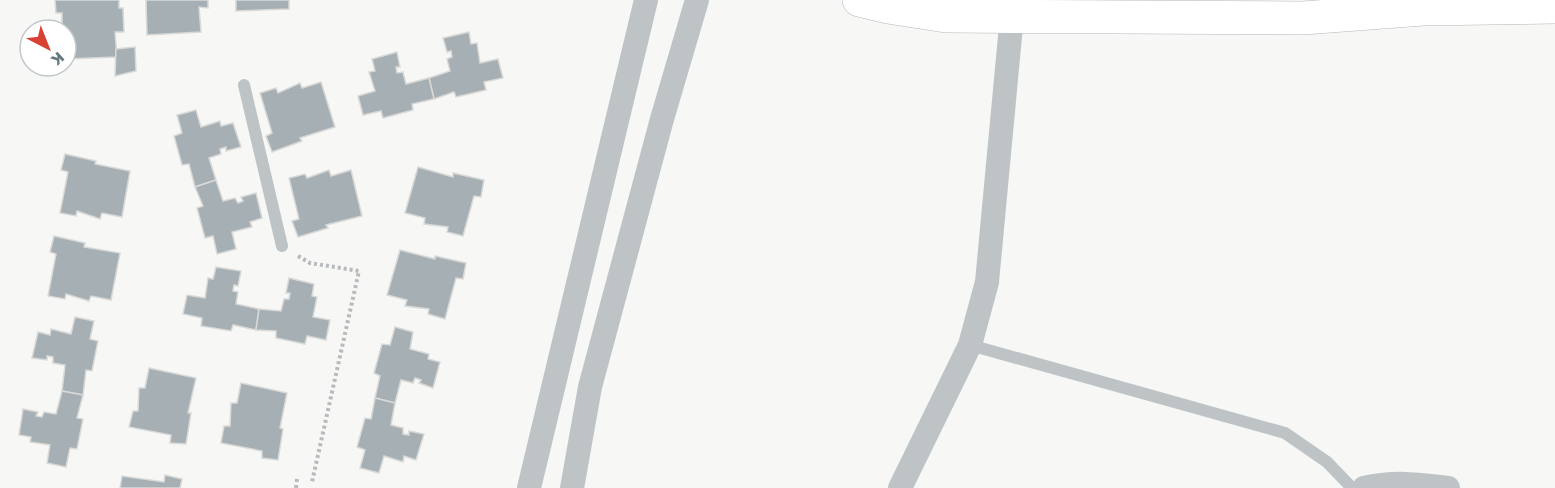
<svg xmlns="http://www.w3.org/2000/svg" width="1555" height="488" font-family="'Work Sans',sans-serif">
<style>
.building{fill:#a6b0b4;stroke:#d9d9d7;stroke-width:1.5}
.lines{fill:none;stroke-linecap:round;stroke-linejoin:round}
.secondary-casing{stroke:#b1b8bb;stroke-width:34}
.path{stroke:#b7bbbd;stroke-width:4;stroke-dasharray:3 3;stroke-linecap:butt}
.lane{stroke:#bec4c6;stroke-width:12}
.street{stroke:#bec4c6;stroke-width:24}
.secondary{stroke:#fff;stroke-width:33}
</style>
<rect width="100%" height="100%" fill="#f7f7f5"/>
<g class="building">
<polygon points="55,0 119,0 119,8 123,8 124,32 115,32 117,57 66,59 66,30 62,30 62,13 56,13"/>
<polygon points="146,0 208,0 208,8 199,7 201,32 147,35"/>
<polygon points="236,0 289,0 289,9 236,11"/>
<polygon points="469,32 471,44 477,43 480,63 498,59 503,78 484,82 486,90 456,97 454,92 434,99 429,78 450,71 447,59 452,57 451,51 447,52 443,38"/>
<polygon points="135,47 136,71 115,76 116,49"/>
<polygon points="397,52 400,67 396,67 397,73 403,72 406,84 429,78 434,99 412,104 413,110 383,118 381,111 363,115 358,96 375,91 369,72 375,71 372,59"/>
<polygon points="321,82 335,127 300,138 302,141 272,152 266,136 272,133 260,93 276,88 278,93 300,83 302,88"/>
<polygon points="196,110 201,127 220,121 221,126 233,123 241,147 226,151 226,147 220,149 221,154 209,158 216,180 195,187 189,164 182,165 174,136 182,133 177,115"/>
<polygon points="65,154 96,161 95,164 130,171 122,217 102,213 100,219 77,211 76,216 60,213 68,172 61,170"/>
<polygon points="418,167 453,177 453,173 484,180 481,197 474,196 463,236 447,232 448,227 424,224 425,218 405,213"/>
<polygon points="329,170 331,176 351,170 362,216 326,225 328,228 298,237 292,221 299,219 289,178 305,174 307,178"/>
<polygon points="216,180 223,201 235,198 238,203 243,201 241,197 256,193 262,218 250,222 252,227 232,232 236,249 217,254 213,236 205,238 197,208 203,206 195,187"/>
<polygon points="54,236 85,243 84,247 120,253 111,300 91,296 89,301 66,294 65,299 48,296 56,254 50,252"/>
<polygon points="400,250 435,259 435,256 466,263 463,279 456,278 445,319 428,314 429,309 405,306 407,300 387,295"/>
<polygon points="216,267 241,271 238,286 234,285 233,291 238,292 236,304 259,309 256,330 233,325 231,331 201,326 202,318 183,314 187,295 205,298 208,278 213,279"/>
<polygon points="289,278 314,284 312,296 317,297 313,317 330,320 326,340 307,336 305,344 276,338 276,331 256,330 259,309 281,311 284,299 289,299 290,293 286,293"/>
<polygon points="75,317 94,321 90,339 98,341 92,371 86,370 83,395 62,391 65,365 53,363 53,357 47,356 47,360 32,358 38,332 50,335 51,329 71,334"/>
<polygon points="395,327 413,332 410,349 429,354 428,359 440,362 433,388 419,383 421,380 415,378 413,383 401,380 395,403 375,398 380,376 374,373 382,344 390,345"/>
<polygon points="149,368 196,378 188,413 191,413 186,444 170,443 171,435 129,427 133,411 138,411 139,388 145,388"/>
<polygon points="241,383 287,393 280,428 283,429 278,460 262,458 262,451 221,443 224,426 230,426 231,403 237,403"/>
<polygon points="62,391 83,395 77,418 83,419 77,449 70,448 66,467 47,463 50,445 30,442 31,437 19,435 23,409 38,412 36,416 42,417 44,412 56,414"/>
<polygon points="375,398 395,403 391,425 403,428 403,434 409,435 409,431 424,434 416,460 404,456 403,462 384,456 379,473 360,468 365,450 357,447 365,418 371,419"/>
<polygon points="165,475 182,479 180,488 120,488 122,476 164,482"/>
</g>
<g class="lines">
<defs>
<polyline id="secondary" points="859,0 888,7 946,16 1303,18 1423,9 1555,7"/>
</defs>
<use href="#secondary" class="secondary-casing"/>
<g class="path">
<polyline points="298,256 310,263 359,271 312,482"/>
<polyline points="296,488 297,479"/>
</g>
<g class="lane">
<polyline points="244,85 282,246"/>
<polyline points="970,345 1285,433 1327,462 1352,488"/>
</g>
<g class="street">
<polyline points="529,488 646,0"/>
<polyline points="572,488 590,387 662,119 697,0"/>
<polyline points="900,488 970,345 987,282 1012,15"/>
<path d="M1364 488C1393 481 1419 484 1448 488"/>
</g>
<use href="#secondary" class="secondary"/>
</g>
<g transform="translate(48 48) rotate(138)"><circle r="28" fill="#ffffff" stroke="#c1c9cb" stroke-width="1.5"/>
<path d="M0-4.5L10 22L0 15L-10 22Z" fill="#d84235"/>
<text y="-9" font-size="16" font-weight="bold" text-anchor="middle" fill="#64777e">K</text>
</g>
</svg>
